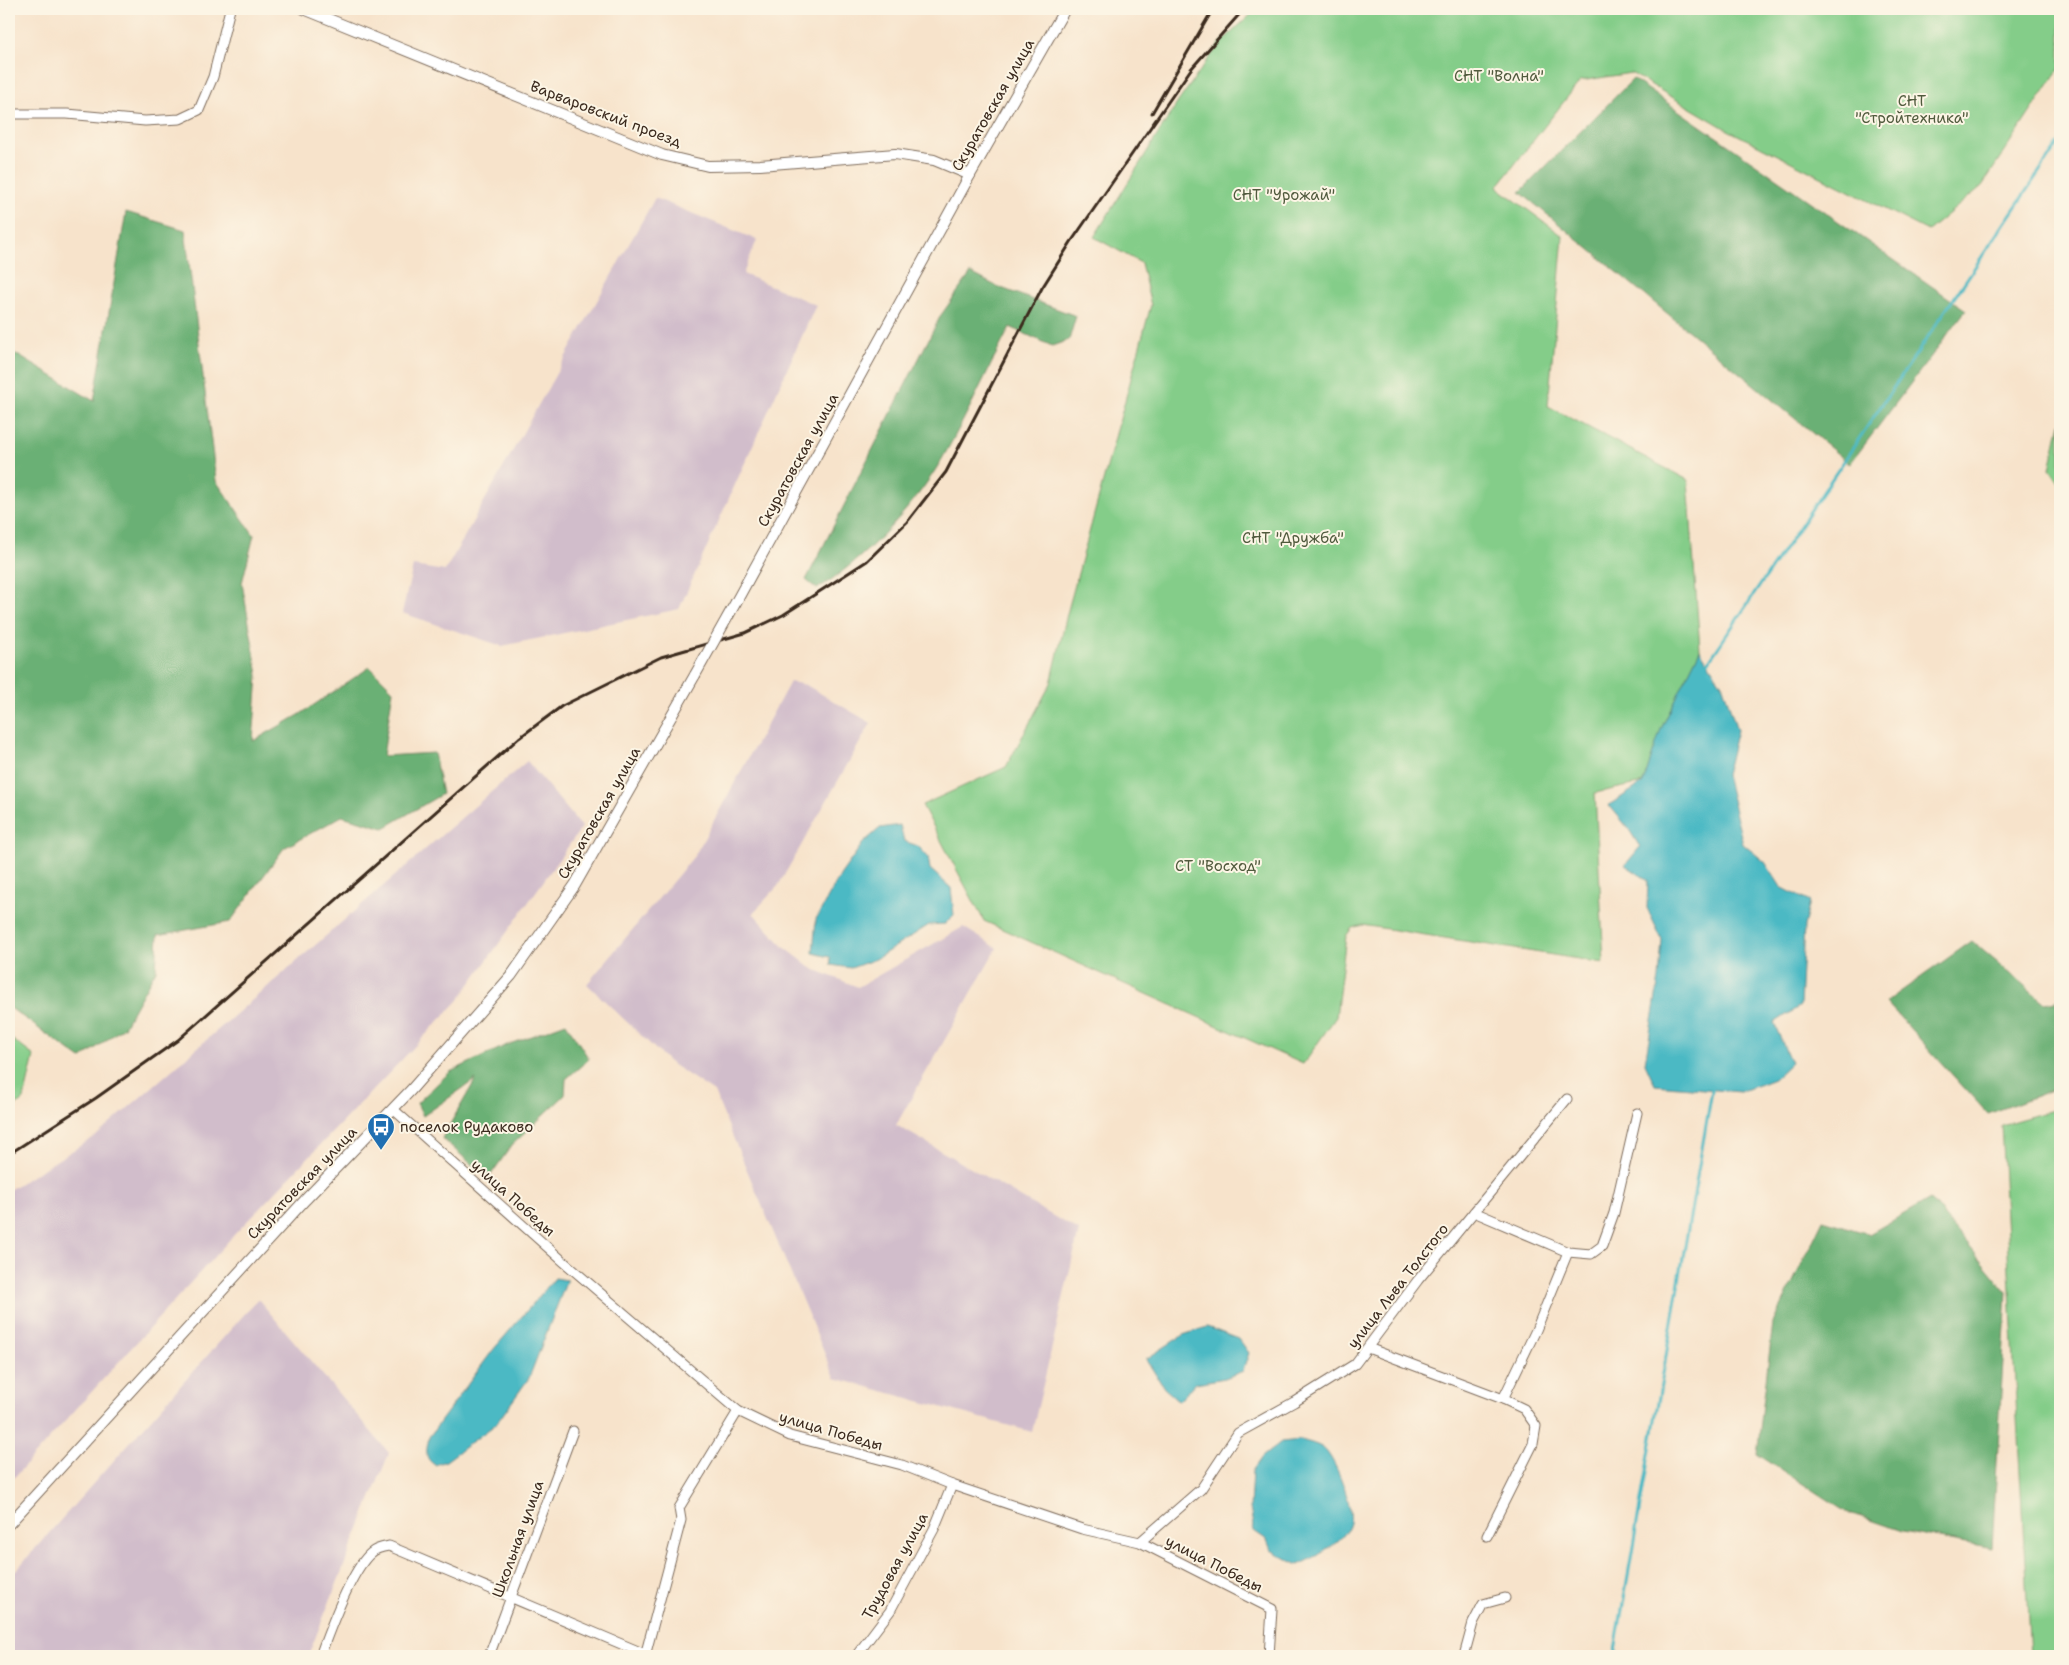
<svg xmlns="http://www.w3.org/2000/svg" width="2069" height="1665" font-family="'Shantell Sans',sans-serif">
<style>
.industrial{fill:#d1bdcb}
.green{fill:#84cd89;stroke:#607c54}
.forest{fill:#6bb075;stroke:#536d4a}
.water{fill:#4bb9c4;stroke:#437271}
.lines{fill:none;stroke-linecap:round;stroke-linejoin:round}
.stream{stroke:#4bb9c4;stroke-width:3}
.minor-casing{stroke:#7d6b5b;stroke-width:11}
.tertiary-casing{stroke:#7d6b5b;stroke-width:12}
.minor{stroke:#fff;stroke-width:9}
.tertiary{stroke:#fff;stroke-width:10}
.rail{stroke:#3b2a1e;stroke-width:3}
.tertiary-bridge-casing{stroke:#7d6b5b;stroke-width:12;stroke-linecap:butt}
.tertiary-bridge{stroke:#fff;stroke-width:10}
.labels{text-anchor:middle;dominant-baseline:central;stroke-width:4;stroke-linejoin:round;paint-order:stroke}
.park-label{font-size:15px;fill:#515b3e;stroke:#fcf5e5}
.street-label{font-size:15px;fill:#3b2a1e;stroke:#fcf5e5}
.poi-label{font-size:15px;fill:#3b2a1e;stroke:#fcf5e5;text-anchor:start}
</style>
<rect width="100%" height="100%" fill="#fcf5e5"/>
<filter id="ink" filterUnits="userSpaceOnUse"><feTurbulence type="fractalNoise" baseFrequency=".02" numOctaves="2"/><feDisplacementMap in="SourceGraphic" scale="10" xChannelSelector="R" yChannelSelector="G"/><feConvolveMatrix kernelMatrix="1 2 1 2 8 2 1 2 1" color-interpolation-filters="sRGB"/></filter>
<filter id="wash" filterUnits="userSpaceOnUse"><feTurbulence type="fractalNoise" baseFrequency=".0096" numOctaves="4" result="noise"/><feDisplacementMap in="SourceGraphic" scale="20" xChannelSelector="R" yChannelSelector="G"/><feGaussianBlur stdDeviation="1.12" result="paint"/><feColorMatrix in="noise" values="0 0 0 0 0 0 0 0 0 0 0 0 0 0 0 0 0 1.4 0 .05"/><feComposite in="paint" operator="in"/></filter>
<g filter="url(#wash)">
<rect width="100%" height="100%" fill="#f7e3cb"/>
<g class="industrial">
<polygon points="655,198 757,240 743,274 816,305 679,609 502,646 402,613 413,566 445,571"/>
<polygon points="790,682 806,685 871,723 778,886 753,913 784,947 813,969 858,987 963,927 997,948 896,1125 1079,1231 1032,1432 835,1378 714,1092 669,1062 587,984 695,855"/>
<polygon points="527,761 582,827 458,1001 232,1237 9,1483 9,1190 96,1136"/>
<polygon points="258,1299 389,1453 308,1656 9,1656 9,1578"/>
</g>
<g class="green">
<polygon points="1257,9 2060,9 2060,67 1982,186 1928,231 1728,130 1631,73 1580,81 1497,187 1563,236 1548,406 1688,480 1700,650 1661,729 1643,783 1595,793 1604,963 1362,925 1352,928 1346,936 1336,1017 1303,1064 984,921 922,805 1006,767 1051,683 1067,614 1151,305 1141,263 1094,237 1178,102 1219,44"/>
<polygon points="2060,423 2060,484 2050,469"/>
<polygon points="9,1037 34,1056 24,1099 9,1112"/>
<polygon points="2060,1108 2060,1656 2030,1656 2001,1125"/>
</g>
<g class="forest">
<polygon points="1633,79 1966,310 1850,464 1520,192"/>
<polygon points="126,212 185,230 216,481 254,535 242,583 258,675 253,741 299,715 370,667 393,690 383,756 434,753 442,794 384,828 342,816 284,848 230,922 158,935 156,970 124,1027 81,1059 9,1007 9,350 94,401"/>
<path d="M971 273 996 286 1076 316 1069 340 1052 346 1010 327C987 371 967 416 942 459 915 506 863 561 817 589L806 580 941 315Z"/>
<polygon points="1972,941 2045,1003 2060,1000 2060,1087 1988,1114 1886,1002"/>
<polygon points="566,1023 589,1059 566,1079 565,1095 512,1145 490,1176 479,1171 442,1138 476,1079 423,1116 417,1103 450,1072 507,1045"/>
<polygon points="1930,1199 2007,1292 1992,1548 1902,1531 1846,1512 1757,1454 1773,1323 1823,1220 1869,1234"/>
</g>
<g class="water">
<polygon points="1700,650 1723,686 1737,730 1726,775 1743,844 1765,862 1781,887 1810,902 1804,926 1800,1006 1774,1023 1791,1063 1774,1079 1740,1092 1655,1085 1645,1063 1659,978 1662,940 1647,908 1648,880 1625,865 1640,847 1628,828 1609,805 1643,783 1661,729"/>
<polygon points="900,825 904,841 918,846 928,857 930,869 951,888 954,915 945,924 929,925 876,959 851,968 831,965 830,957 813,953 816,919 841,874 863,843 880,828"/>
<path d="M555 1278 567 1280 529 1378 496 1424 446 1461 435 1465C423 1458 427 1449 429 1437L493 1350Z"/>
<polygon points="1207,1327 1239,1339 1249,1353 1243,1371 1225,1378 1196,1383 1179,1401 1164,1388 1146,1359 1183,1335"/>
<path d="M1301 1440C1308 1442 1317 1444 1323 1448 1335 1457 1354 1507 1350 1523 1346 1541 1314 1559 1298 1565L1271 1550 1267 1540 1254 1531 1250 1508 1252 1471 1262 1457 1281 1442Z"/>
</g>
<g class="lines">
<g class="stream">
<polyline points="1707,664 2060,141"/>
<polyline points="1614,1656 1713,1085"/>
</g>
</g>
</g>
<g filter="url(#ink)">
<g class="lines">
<defs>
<g id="minor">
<polyline points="9,114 67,114 145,121 180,119 199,110 213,77 230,9"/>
<polyline points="393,1109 564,1262 738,1411 790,1436 902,1465 952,1485 1082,1529 1140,1542 1272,1609 1269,1656"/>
<polyline points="1474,1212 1568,1252 1591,1254 1602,1246 1614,1213 1637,1113"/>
<polyline points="1368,1348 1503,1399"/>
<polyline points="1487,1536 1533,1444 1536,1426 1524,1409 1503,1399 1536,1330 1568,1252"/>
<polyline points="1140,1542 1201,1489 1238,1433 1294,1402 1355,1364 1418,1280 1567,1099"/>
<path d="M320 1656C329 1631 352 1569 371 1553 376 1548 383 1547 389 1546L645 1654"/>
<polyline points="489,1656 573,1431"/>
<polyline points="645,1656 681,1520 679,1508 738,1411"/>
<polyline points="856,1656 890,1611 934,1529 952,1485"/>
<polyline points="1464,1656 1473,1623 1483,1604 1505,1598"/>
</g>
<g id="tertiary">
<polyline points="304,9 662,155 708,166 760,165 895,154 934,160 970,175"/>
<polyline points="736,602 970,175 1065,9"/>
<polyline points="9,1524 305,1200 411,1090 511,976 575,885 695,675"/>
</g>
</defs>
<use href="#minor" class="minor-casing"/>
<use href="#tertiary" class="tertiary-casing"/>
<use href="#minor" class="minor"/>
<use href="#tertiary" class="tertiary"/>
<g class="rail">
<polyline points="1152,113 1213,9"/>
<polyline points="9,1154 96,1098 178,1040 519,738 562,706 661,657 745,633 783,615 867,561 907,522 946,472 1042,288 1071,242 1191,69 1244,9"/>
</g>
<defs>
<polyline id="tertiary-bridge" points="695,675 736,602"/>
</defs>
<use href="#tertiary-bridge" class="tertiary-bridge-casing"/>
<use href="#tertiary-bridge" class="tertiary-bridge"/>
</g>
</g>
<defs>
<symbol id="bus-pin" viewBox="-11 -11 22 30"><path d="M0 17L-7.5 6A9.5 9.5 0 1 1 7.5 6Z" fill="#1f6fb2" stroke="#fcf5e5"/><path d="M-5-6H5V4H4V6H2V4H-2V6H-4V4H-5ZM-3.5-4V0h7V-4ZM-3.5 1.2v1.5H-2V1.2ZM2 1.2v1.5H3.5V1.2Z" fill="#fff"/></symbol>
</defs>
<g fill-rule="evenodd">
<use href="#bus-pin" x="365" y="1111" width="32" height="43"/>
</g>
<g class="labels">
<g class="park-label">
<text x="1499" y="76">СНТ "Волна"</text>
<text x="1912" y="101">СНТ<tspan x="1912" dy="17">"Стройтехника"</tspan></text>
<text x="1284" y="195">СНТ "Урожай"</text>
<text x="1293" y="538">СНТ "Дружба"</text>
<text x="1218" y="866">СТ "Восход"</text>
</g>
<g class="street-label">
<text transform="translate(993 105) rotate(-60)">Скуратовская улица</text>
<text transform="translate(606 114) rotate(21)">Варваровский проезд</text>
<text transform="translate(798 460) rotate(-61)">Скуратовская улица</text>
<text transform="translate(599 813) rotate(-60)">Скуратовская улица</text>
<text transform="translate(302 1183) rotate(-46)">Скуратовская улица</text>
<text transform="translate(513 1198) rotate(42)">улица Победы</text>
<text transform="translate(1398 1286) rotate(-52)">улица Льва Толстого</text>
<text transform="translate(831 1431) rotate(16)">улица Победы</text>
<text transform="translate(518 1539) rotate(-70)">Школьная улица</text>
<text transform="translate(1214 1564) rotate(27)">улица Победы</text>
<text transform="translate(895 1566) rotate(-61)">Трудовая улица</text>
</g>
<g class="poi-label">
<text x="400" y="1127">поселок Рудаково</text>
</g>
</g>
<rect width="2069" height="1665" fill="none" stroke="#fcf5e5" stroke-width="30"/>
</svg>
